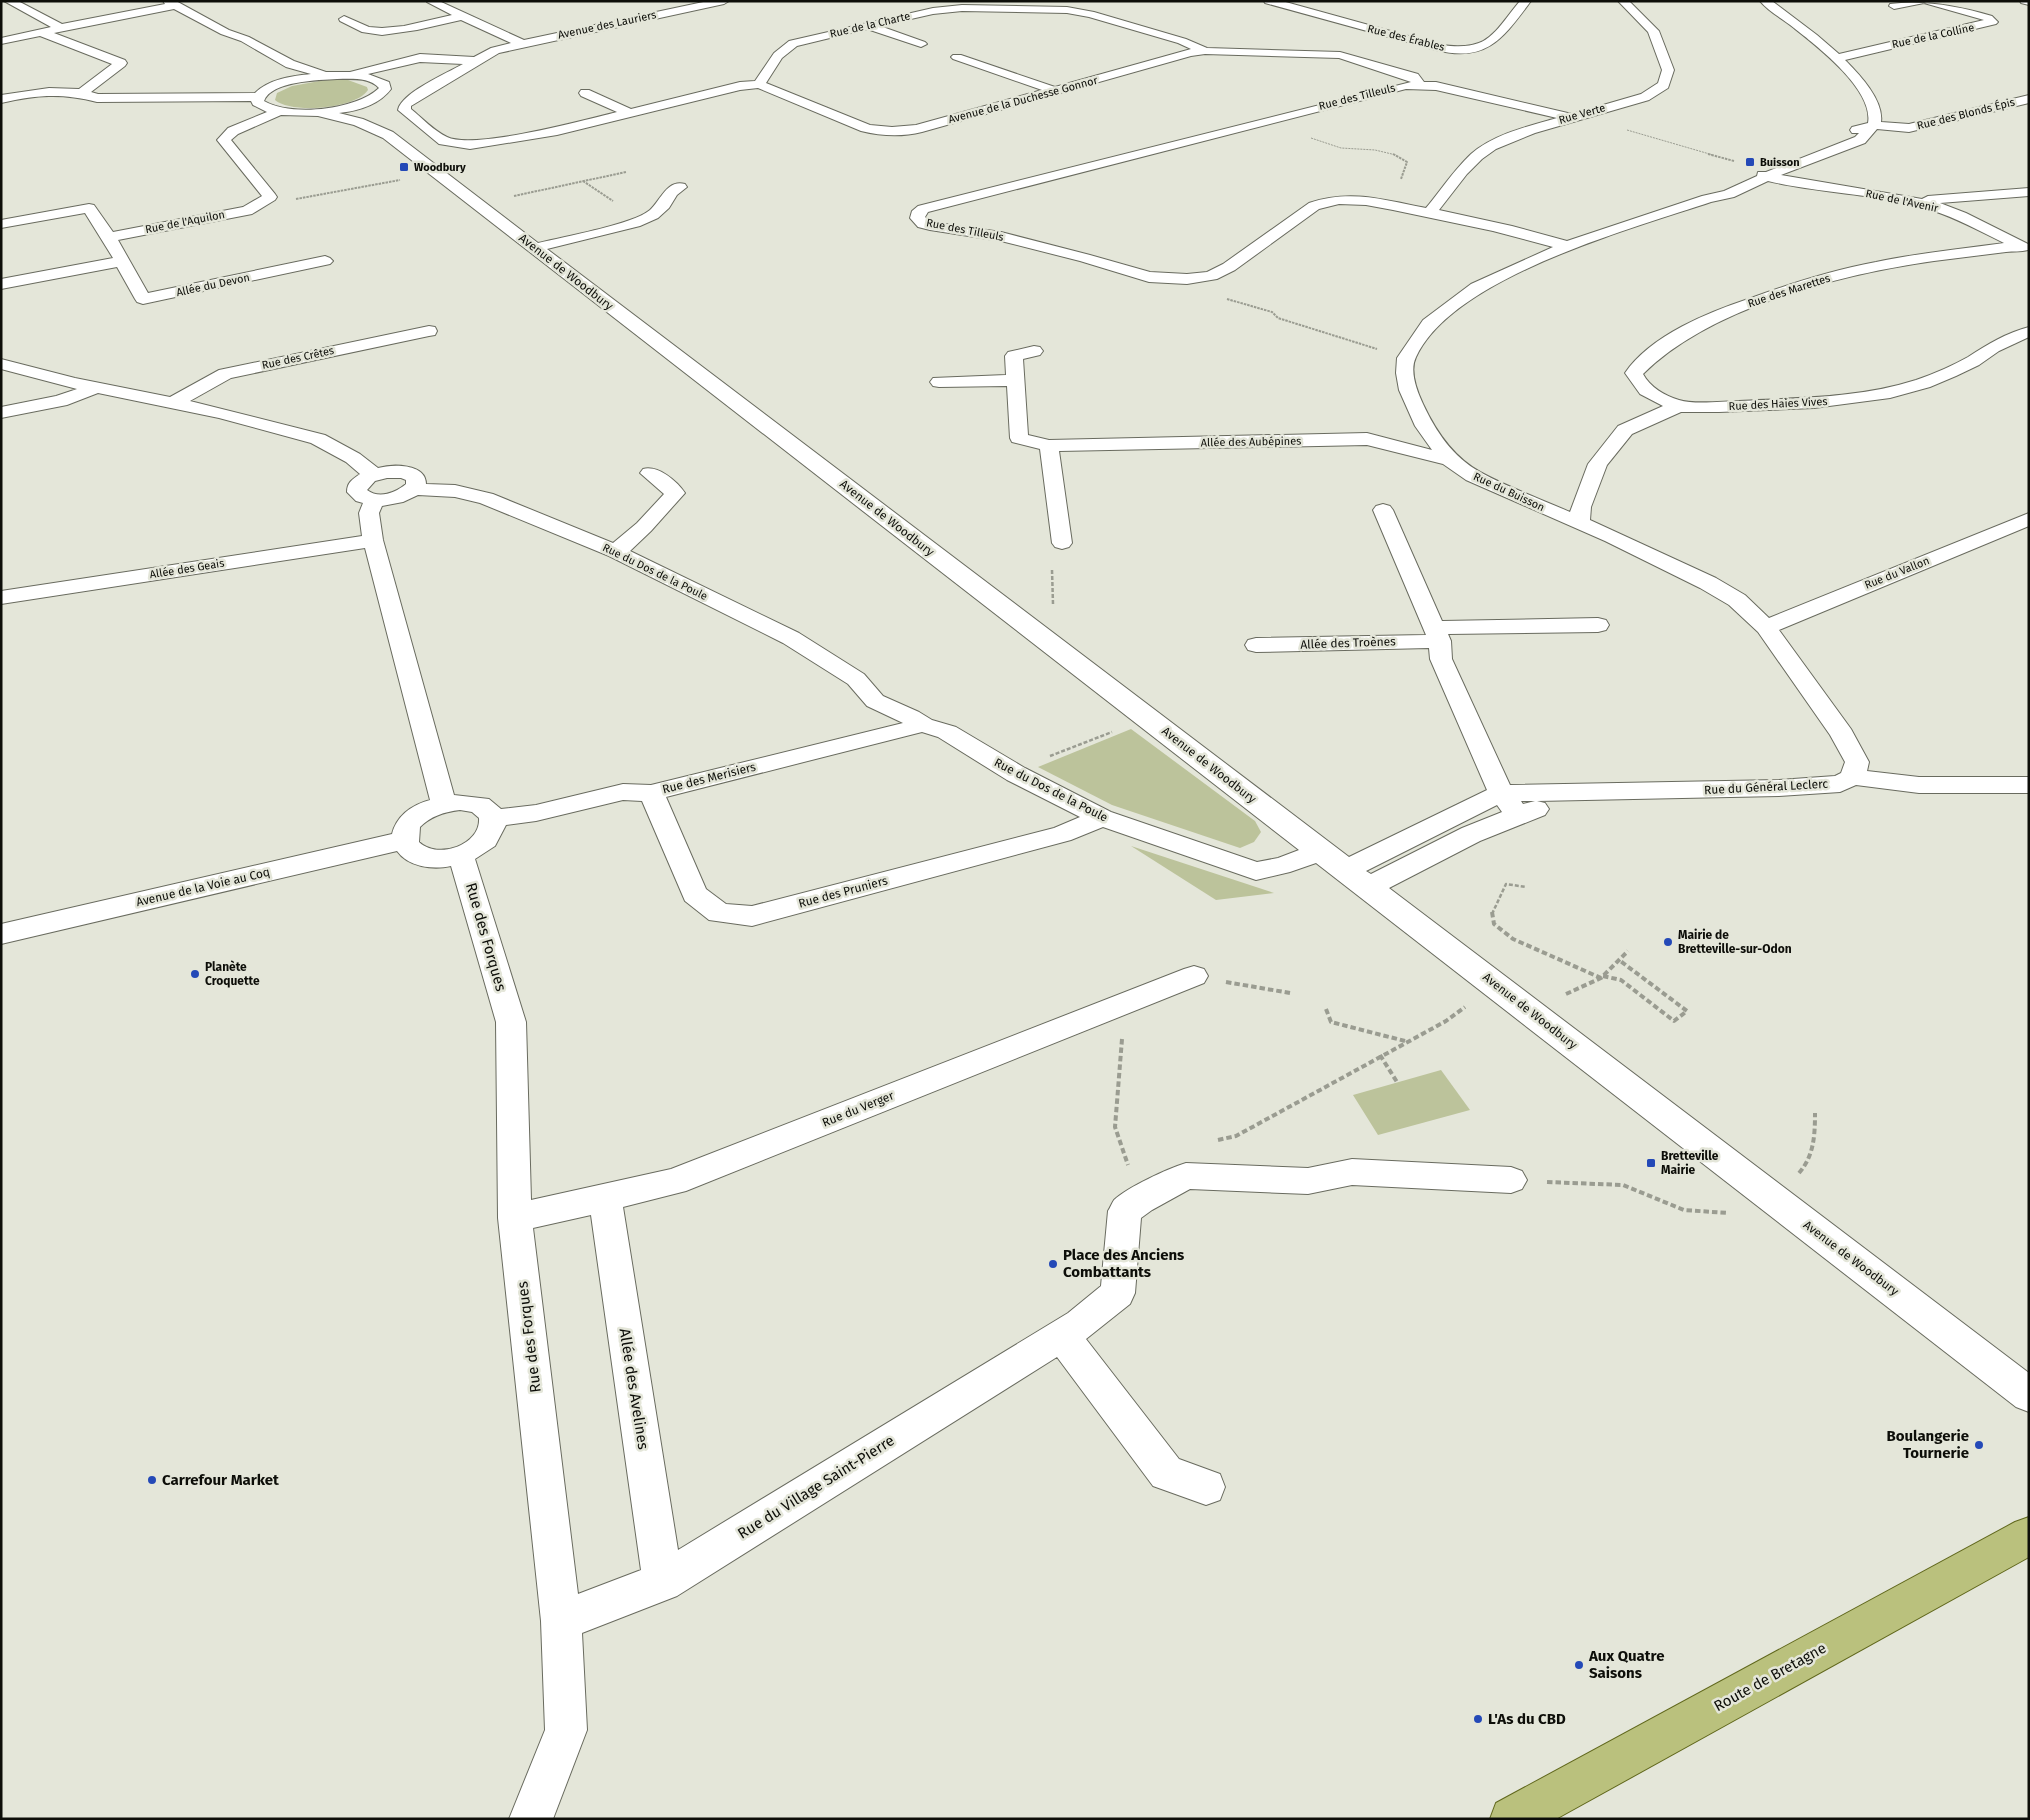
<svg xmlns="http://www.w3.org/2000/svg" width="2030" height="1820" font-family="'Fira Sans',sans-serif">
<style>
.green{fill:#bcc39b}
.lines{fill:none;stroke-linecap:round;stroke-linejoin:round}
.minor-casing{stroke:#696b5f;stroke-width:2}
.major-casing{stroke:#60671c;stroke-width:2}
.path-far3{stroke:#9a9c91;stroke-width:1;stroke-dasharray:2 1;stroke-linecap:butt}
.path-far2{stroke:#9a9c91;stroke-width:2;stroke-dasharray:2.5 1;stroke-linecap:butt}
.path-far1{stroke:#9a9c91;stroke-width:2.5;stroke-dasharray:4 2;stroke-linecap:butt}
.path{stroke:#9a9c91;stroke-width:4;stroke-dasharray:5.5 3;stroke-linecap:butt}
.minor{fill:#fff;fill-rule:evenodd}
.major{fill:#bac17d;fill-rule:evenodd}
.poi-dot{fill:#2449b7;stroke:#e4e6d9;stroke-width:2}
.labels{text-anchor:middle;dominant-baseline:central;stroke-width:5;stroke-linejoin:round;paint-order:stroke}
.far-street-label{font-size:11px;fill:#0d0e09;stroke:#e4e6d9}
.far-poi-label{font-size:11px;font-weight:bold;fill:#0d0e09;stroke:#e4e6d9;text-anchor:start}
.street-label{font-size:12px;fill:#0d0e09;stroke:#e4e6d9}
.poi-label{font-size:12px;font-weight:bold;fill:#0d0e09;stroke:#e4e6d9;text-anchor:start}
.near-street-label{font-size:15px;fill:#0d0e09;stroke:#e4e6d9}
.near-poi-label{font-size:15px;font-weight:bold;fill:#0d0e09;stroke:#e4e6d9;text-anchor:start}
</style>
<rect width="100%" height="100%" fill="#e4e6d9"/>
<g class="green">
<path d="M325 80H348L367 87 368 90C356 109 291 114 275 100L277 93 292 86Z"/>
<polygon points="1131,729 1255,821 1261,832 1254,842 1240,848 1112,805 1038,767"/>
<polygon points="1131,846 1274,893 1216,900"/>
<polygon points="1441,1070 1470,1110 1378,1135 1353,1095"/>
</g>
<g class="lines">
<defs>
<g id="minor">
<path d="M4 1H18L62 24 165 4 163 1H176L229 30 249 37 294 61 326 72H350L420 54 474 57 491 48 511 43 461 20 417 30 382 35 362 32 340 21 339 19 344 16 369 27 382 28 404 26 452 15 427 2 439 1 524 40 708 1H729L724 4 499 53 411 106V109C422 118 434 131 447 137 474 150 585 120 617 112L581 96 579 93 581 90H589L631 109 740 82 755 81 774 53 789 41 933 8 962 5 1067 7 1094 12 1186 39 1207 48 1340 52 1418 74 1424 82H1436L1572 114 1641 94 1658 83 1662 70 1648 32 1618 1H1629L1659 31 1674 70 1668 88 1649 100 1535 133 1496 149 1482 159 1467 174 1439 210 1512 226 1567 241 1702 196 1724 191 1757 176 1758 172H1766L1855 137 1859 133H1852L1850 130 1852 127 1868 123C1874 90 1817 46 1794 28 1783 19 1769 12 1760 1H1772L1817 35 1839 54 1984 20 1924 3 1894 9 1889 6 1890 4C1925 0 1958 6 1992 16L1998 22 1996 24 1845 60C1859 74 1884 100 1881 122L1909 124 2029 95V103L1909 132 1877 129 1865 143 1781 175 1922 199 1928 196 2029 188V196L1940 203 1966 213 2028 244V250C2021 252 2013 251 2006 252 1982 255 1958 258 1934 261 1842 274 1710 307 1643 374 1650 387 1665 396 1679 400 1695 405 1723 401 1739 401 1798 398 1860 398 1916 380 1933 374 1952 366 1968 357 1988 344 2006 333 2029 327V337L1999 351 1979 365 1956 376 1930 387 1890 398 1814 408 1719 412H1681L1632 434 1607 465 1591 507 1590 520 1716 578 1745 595 1769 618 2029 513V526L1779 630 1851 729 1869 762 1867 771 1919 777H2029V793H1919L1856 785 1840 792 1779 796 1537 801 1545 803 1549 809 1545 815 1480 841 1389 888 2029 1373V1412L2016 1407 1316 863 1290 872 1256 880 1103 827 1071 840 752 926 709 920 685 901 642 801 623 800 536 821 506 825 495 846 475 859 526 1022 531 1200 671 1169 1184 969 1194 966 1204 969 1208 976 1204 983 686 1191 623 1207 678 1550 1068 1313 1101 1286 1108 1211C1110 1208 1112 1203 1114 1200 1128 1187 1167 1169 1186 1163L1308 1168 1352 1159 1511 1167 1522 1171 1527 1180 1522 1189 1511 1193 1352 1185 1308 1194 1190 1189 1152 1210 1141 1218 1135 1293 1130 1304 1086 1339 1179 1459 1220 1474 1225 1487 1220 1500 1206 1505 1153 1486 1057 1357 677 1596 582 1633 587 1730 553 1819H509L545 1730 541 1621 498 1218 496 1022 451 866C433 870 408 867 397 851L1 944V924L392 834C397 815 412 805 430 800L365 548 1 604V591L362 536 359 513 363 503 356 501 347 492C347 482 353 479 360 474L346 462 311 443 219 418 98 393 67 405 1 418V407L56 396 77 389 1 369V359L75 378 170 397 219 370 429 326 435 327 437 331 435 335 429 336 231 378 190 401 325 435 360 454 378 468C392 464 426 463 426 484L455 485 493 494 613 543 637 523 664 494 640 473 643 469C658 465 677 481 685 493L651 531 630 551 799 633 864 674 883 696 919 712 932 720 956 727 1025 768 1111 812 1257 862 1278 858 1299 850 383 138 354 125 318 116 281 115 238 134 231 140 275 194 277 197 275 200 252 214 118 240 148 293 325 256 330 258 333 261 330 264 143 304 137 302 135 299 117 267 1 289V279L113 258 85 213 1 228V220L89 204 94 205 113 232 243 207 262 196 217 140 228 128 267 112 253 105 251 101 97 102C61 93 37 95 1 103V95L49 88 79 89 112 64 40 36 1 44V38L51 27ZM174 9 221 34 241 41 286 67 311 74C292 76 269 79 255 93L98 94 91 92 125 66 127 63 125 60 54 33ZM962 11 1067 13 1089 17 1178 43 1191 49 1055 87 961 55H953L951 57 953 59 1042 90 916 125 892 127 870 125 766 83 782 58 797 46 867 29 921 47 927 44 925 42 880 26 933 14ZM1205 54 1339 58 1411 82 918 206 912 211 910 218 918 227 930 230 1001 241 1080 261 1149 282 1187 284 1217 279 1235 270 1319 209 1339 204 1366 205 1393 210 1493 231 1553 247 1471 284 1423 320 1397 358 1396 373 1399 390 1415 426 1432 450 1367 433 1049 440 1028 435 1023 359 1040 355 1043 351 1040 347 1034 346 1008 352 1005 356 1006 375 933 378 930 382 933 386 939 387 1007 386 1010 438 1012 442 1040 449 1052 543 1055 547 1062 549 1069 547 1072 543 1059 451 1367 445 1443 464 1466 480 1605 541 1700 588 1729 605 1758 632 1830 735 1845 762 1841 773 1835 776 1779 780 1510 785 1452 659 1451 641 1448 634 1598 632 1606 630 1609 625 1606 620 1598 618 1442 621 1393 510 1390 506 1383 504 1376 506 1373 510 1426 635 1256 638 1248 640 1245 645 1248 650 1256 652 1429 648 1430 659 1487 790 1349 857 547 249 640 226 658 218 669 208 677 195 687 187 685 184C667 179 661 200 650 210 634 224 563 237 538 243L393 132 363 119 339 113C358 111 379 105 391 89L389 82 368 74 420 62 463 64C447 73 401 93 398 110L439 144 470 149 557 135 740 90 758 88 861 131C881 136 902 137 922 132L1191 56ZM337 79C351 79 369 77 379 88 356 110 291 117 264 101 271 81 319 80 337 79ZM1406 89 1436 90 1557 118C1529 126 1494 134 1471 154 1454 170 1441 190 1426 208 1384 200 1351 189 1309 203L1223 264 1207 272 1187 274 1150 272 1090 255 1001 232 931 222 925 217 928 212ZM1768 181C1822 194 1878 193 1931 210 1956 218 1980 231 2004 243 1961 249 1918 253 1876 262 1833 270 1792 283 1751 298 1709 312 1651 335 1625 373L1640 394 1663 406 1618 426 1588 464 1570 512C1541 499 1509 488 1480 472 1453 457 1436 432 1423 404 1417 391 1409 371 1416 357 1453 277 1631 229 1711 202L1734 197ZM387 478H401L406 480V484C395 493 379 499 367 490L375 481ZM418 495 455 497 480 503 609 556 783 643 848 684 867 706 903 723 651 785 623 784 536 805 501 809 489 799 454 795 383 540 379 513 382 506 403 502ZM922 732 938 737 1007 780 1080 817 1054 828 752 906 726 904 706 889 666 797ZM1521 801H1535L1523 804ZM1497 805 1502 812 1462 828 1371 874 1366 871ZM460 810 472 812 479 818C481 845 438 860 419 842L420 827C431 816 444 812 460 810ZM591 1215 641 1570 578 1594 533 1228Z"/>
<path d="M1264 1H1282L1441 45C1489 51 1492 35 1520 1H1531C1503 38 1487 63 1436 50L1265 3Z"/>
<polygon points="2020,1 2029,1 2029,5 2021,3"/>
</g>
<polygon id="major" points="2029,1517 2029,1557 1556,1819 1490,1819 1496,1803 2015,1522"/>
</defs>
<use href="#minor" class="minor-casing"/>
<use href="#major" class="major-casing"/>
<g class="path-far3">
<polyline points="1627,130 1713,155"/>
<polyline points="1311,138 1341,148 1375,150 1396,155"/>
</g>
<g class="path-far2">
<polyline points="1393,154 1407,162 1401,179"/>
<polyline points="1708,154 1734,161"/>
<polyline points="583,181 613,201"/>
<polyline points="514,196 626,172"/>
<polyline points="296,199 400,180"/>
<polyline points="1227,299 1272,312 1278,318 1377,349"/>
</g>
<g class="path-far1">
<polyline points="1052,570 1053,604"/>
<polyline points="1050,756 1112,732"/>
<polyline points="1492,914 1506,884 1526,887"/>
</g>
<g class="path">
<polyline points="1492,912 1494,924 1513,939 1601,978"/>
<polyline points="1603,976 1621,980 1674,1021 1687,1011 1619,960"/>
<polyline points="1226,982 1290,993"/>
<polyline points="1566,994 1601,978 1628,951"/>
<polyline points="1326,1009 1331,1022 1405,1041"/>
<polyline points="1122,1039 1115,1127 1128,1165"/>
<polyline points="1380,1055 1397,1082"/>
<polyline points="1218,1140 1236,1136 1446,1021 1465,1007"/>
<path d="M1799 1173C1814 1156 1815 1135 1815 1113"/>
<polyline points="1547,1182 1623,1185 1684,1210 1728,1213"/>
</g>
<use href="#minor" class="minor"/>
<use href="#major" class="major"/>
</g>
<g class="poi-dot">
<rect x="1745" y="157" width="10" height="10" rx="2.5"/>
<rect x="399" y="162" width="10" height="10" rx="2.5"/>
<circle cx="1668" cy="942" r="5"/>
<circle cx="195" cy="974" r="5"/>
<rect x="1646" y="1158" width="10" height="10" rx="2.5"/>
<circle cx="1053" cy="1264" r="5"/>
<circle cx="1979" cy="1445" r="5"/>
<circle cx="152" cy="1480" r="5"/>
<circle cx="1579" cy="1665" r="5"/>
<circle cx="1478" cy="1719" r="5"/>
</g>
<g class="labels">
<g class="far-street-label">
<text transform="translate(607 25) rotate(-12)">Avenue des Lauriers</text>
<text transform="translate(870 25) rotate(-13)">Rue de la Charte</text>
<text transform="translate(1933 36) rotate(-12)">Rue de la Colline</text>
<text transform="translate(1406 38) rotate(14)">Rue des Érables</text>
<text transform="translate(1357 97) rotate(-14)">Rue des Tilleuls</text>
<text transform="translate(1023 100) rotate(-15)">Avenue de la Duchesse Gonnor</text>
<text transform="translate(1582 114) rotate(-16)">Rue Verte</text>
<text transform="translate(1966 114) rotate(-14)">Rue des Blonds Épis</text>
<text transform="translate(1902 201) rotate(12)">Rue de l'Avenir</text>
<text transform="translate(185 222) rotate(-11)">Rue de l'Aquilon</text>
<text transform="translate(965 230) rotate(11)">Rue des Tilleuls</text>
<text transform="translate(213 285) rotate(-12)">Allée du Devon</text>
<text transform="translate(1789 291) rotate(-18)">Rue des Marettes</text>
<text transform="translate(298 358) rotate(-12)">Rue des Crêtes</text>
<text transform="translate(1778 404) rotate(-3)">Rue des Haies Vives</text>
<text transform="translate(1251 442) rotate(-1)">Allée des Aubépines</text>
<text transform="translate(1509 492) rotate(25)">Rue du Buisson</text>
<text transform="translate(187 569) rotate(-9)">Allée des Geais</text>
<text transform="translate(655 572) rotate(26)">Rue du Dos de la Poule</text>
<text transform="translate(1897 573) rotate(-22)">Rue du Vallon</text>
</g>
<g class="far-poi-label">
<text x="1760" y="162">Buisson</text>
<text x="414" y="167">Woodbury</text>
</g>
<g class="street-label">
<text transform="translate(566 272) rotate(38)">Avenue de Woodbury</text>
<text transform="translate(887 518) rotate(38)">Avenue de Woodbury</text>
<text transform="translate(1348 643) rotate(-2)">Allée des Troènes</text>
<text transform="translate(1209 765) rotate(38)">Avenue de Woodbury</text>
<text transform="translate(709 778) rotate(-14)">Rue des Merisiers</text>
<text transform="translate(1766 787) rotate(-3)">Rue du Général Leclerc</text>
<text transform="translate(1051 790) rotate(27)">Rue du Dos de la Poule</text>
<text transform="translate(203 887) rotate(-13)">Avenue de la Voie au Coq</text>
<text transform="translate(843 892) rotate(-15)">Rue des Pruniers</text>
<text transform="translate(1530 1011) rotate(38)">Avenue de Woodbury</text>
<text transform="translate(858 1109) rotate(-22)">Rue du Verger</text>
<text transform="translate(1851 1258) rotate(37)">Avenue de Woodbury</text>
</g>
<g class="poi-label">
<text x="1678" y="935">Mairie de<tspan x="1678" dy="14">Bretteville-sur-Odon</tspan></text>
<text x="205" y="967">Planète<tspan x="205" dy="14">Croquette</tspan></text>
<text x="1661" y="1156">Bretteville<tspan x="1661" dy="14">Mairie</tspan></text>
</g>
<g class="near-street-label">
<text transform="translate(486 937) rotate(74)">Rue des Forques</text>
<text transform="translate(529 1337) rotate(-97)">Rue des Forques</text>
<text transform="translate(634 1389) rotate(81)">Allée des Avelines</text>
<text transform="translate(816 1487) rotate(-32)">Rue du Village Saint-Pierre</text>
<text transform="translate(1770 1677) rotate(-29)">Route de Bretagne</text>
</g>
<g class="near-poi-label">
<text x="1063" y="1255">Place des Anciens<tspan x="1063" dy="17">Combattants</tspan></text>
<text x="1969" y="1436" text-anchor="end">Boulangerie<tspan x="1969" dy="17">Tournerie</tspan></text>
<text x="162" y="1480">Carrefour Market</text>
<text x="1589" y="1656">Aux Quatre<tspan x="1589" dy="17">Saisons</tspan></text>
<text x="1488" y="1719">L'As du CBD</text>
</g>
</g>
<rect width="2030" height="1820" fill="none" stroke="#0d0e09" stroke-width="5"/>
</svg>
